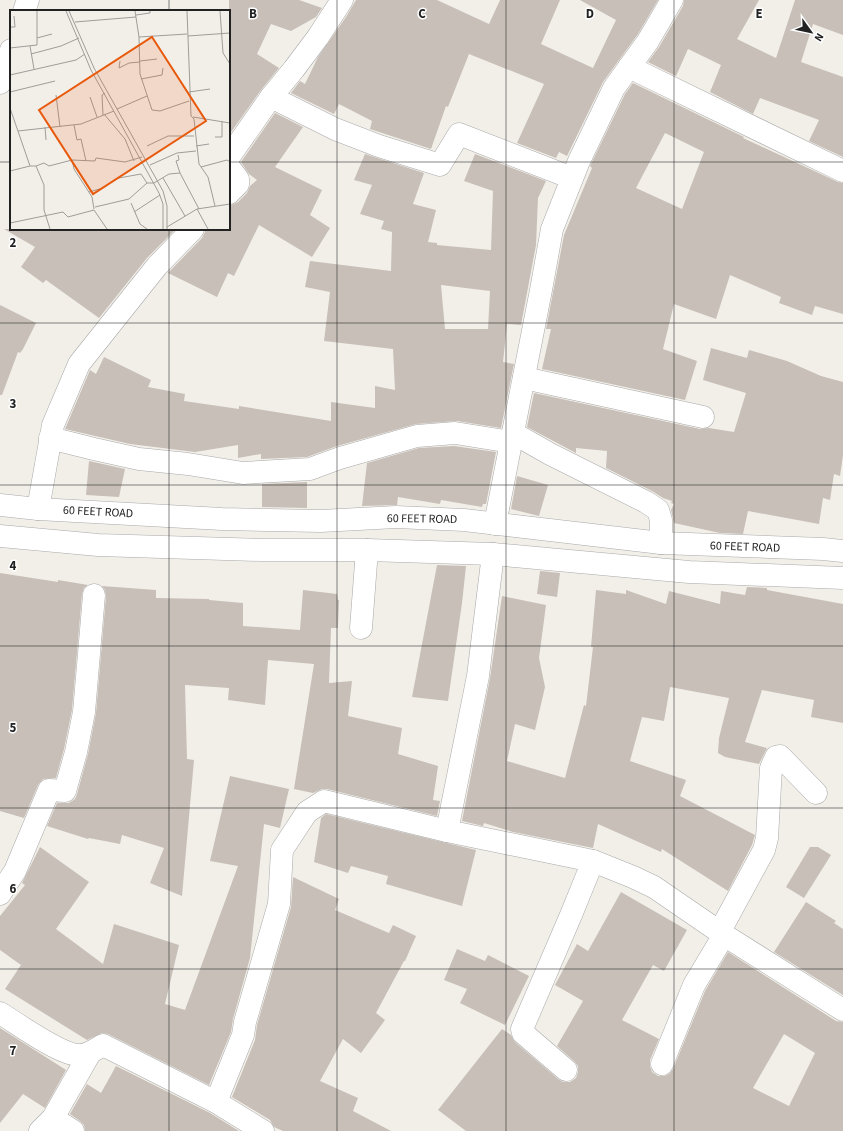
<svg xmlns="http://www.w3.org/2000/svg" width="843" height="1131" font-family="'Source Sans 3',sans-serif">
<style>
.building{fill:#c7bfb8;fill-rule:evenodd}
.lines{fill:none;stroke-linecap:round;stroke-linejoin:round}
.minor-casing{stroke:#a9a9a9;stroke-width:23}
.minor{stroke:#fff;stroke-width:22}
.grid{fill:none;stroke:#222;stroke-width:1;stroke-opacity:0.55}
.labels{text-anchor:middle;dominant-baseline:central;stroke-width:3;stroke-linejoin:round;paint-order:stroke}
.street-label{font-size:12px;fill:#222;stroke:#fff}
.inset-road{fill:none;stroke:#9f9d99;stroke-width:1}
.view{fill:#e8590c;fill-opacity:0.15;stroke:#e8590c;stroke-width:2}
.inset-edge{fill:none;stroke:#222;stroke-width:2}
.grid-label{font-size:13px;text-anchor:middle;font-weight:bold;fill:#222;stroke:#fff;stroke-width:3;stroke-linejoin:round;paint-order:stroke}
</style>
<rect width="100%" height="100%" fill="#f2efe9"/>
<g class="building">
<polygon points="229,0 299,0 322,8 316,17 291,31 271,24 257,54 279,68 261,90 229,135"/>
<polygon points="356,0 437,0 489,24 500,0 560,0 541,44 593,68 616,20 580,0 658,0 638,34 603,82 567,156 559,152 556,158 517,143 544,84 469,54 448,107 446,106 431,149 370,129 372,121 339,104 334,114 291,93 300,81 305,84 318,57 346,17"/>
<polygon points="684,0 759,0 737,39 776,58 795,0 843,0 843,35 813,24 801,62 843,77 843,157 809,141 819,120 760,98 753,114 710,92 721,65 688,49 676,76 648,62 659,47 683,6"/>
<path d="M633 83 744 137 743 138 838 182 843 183V314L815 306 812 315 779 303 781 297 730 275 716 319 674 304 663 349 697 361 685 400 542 369 551 329H546L564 235 592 168 590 166 625 94ZM665 133 704 152 682 209 636 188Z"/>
<polygon points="275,113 303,127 275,167 322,190 310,215 330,228 312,257 259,225 234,276 228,273 217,297 168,273 202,238 205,232 205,229 229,229 229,206 238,202 247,193 250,186 257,180 249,174 241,162"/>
<path d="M365 154 424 173 413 204 436 210 428 242 437 243V245L491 250 493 191 464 181 475 154 546 181 538 198 536 245 521 325 507 324 503 362 514 364 501 428 457 421 416 424 337 446 307 457 261 459V454L238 458V445L195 452 130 444 65 429 90 370 96 374 104 357 151 380 148 387 185 394 184 401 239 409V406L331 421V402L375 408V386L395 390 393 349 324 341 330 292 305 287 310 261 391 271 392 232 381 229 384 221 360 214 372 185 354 180ZM441 285 490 291 488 329H445Z"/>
<polygon points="4,229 176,229 147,258 99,318 46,280 43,283 21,267 35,247"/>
<polygon points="0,305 36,323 23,349 20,353 18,352 2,395 0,395"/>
<polygon points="711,348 747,358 749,350 787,361 821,376 843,382 843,455 840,476 834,474 830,500 823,498 819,524 748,511 743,534 720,533 674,523 671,510 674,504 671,503 672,501 663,498 652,491 606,468 607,451 576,448 576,453 527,427 534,393 700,429 709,428 734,432 746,393 703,380"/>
<polygon points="454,446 496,452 486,504 483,504 482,507 441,500 440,504 398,497 397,505 362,506 367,463 419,448"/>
<polygon points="89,461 125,469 119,497 86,495"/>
<polygon points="517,476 548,485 539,516 511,509"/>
<polygon points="307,482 307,508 262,507 262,484"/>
<polygon points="437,565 466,566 462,603 448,701 412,697"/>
<polygon points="540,571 560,573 557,597 537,594"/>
<polygon points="0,573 58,582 58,580 88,585 84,588 82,594 72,710 64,749 56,778 43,779 38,785 24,818 0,811"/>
<polygon points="102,586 156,590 156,598 209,599 209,600 243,603 243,626 300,630 303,590 337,594 338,600 339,600 338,628 331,628 329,683 352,681 348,716 402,728 398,754 438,766 433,800 440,801 437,816 327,789 322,789 313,793 294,789 314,664 268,660 265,705 228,700 229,688 185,685 187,759 194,760 182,896 150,883 164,848 122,835 120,844 89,838 88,839 47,826 57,803 69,803 75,799 77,794 88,754 96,713 106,596 105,590"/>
<polygon points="747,587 767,588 767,590 843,604 843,723 811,717 814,700 762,690 745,742 767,748 759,764 725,757 718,753 719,738 729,698 670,687 664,721 642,717 630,761 686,780 680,796 755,835 752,845 728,891 662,849 661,852 598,824 593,848 513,832 484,823 483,826 462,821 490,678 502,596 546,605 539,658 545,687 535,730 515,724 507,761 565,778 584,705 586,706 593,647 591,647 596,590 626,594 626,590 666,604 669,591 720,604 721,591 745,595"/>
<polygon points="230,776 289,789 280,828 264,824 250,958 233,1019 231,1032 209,1085 108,1034 102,1033 87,1040 5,989 21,965 0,950 0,916 25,885 22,883 40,847 89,882 56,929 103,964 114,924 179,945 165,1004 185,1010 238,866 210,861"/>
<polygon points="326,814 476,850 462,906 386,884 388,876 351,866 348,873 314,862 321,818"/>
<polygon points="810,847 818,847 831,855 804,898 786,887"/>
<polygon points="293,877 339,899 335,910 389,933 393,925 416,936 405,961 404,961 376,1013 385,1020 361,1053 343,1039 320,1081 358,1098 353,1111 391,1131 283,1131 274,1127 270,1120 232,1097 255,1040 257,1025 291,907"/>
<path d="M621 892 687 930 664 971 653 965 622 1020 659 1039 650 1060V1066L652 1072 658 1076H664L669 1074 673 1069 705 991 728 952 836 1021 843 1022V1131H466L438 1110 502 1029 511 1035 515 1042 558 1079 563 1082H570L576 1078 578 1072V1066L574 1061 557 1046 583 1001 555 985 577 944 588 951ZM784 1034 815 1053 789 1106 753 1088Z"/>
<polygon points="806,902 836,921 834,923 843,929 843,995 774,952"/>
<polygon points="457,949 485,961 488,955 529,976 505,1025 460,1003 467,989 444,980"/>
<polygon points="0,1028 66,1070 45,1108 23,1094 0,1123"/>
<polygon points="116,1066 210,1113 239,1131 85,1131 84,1125 80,1121 70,1114 87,1084 101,1093"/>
</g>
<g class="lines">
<defs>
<g id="minor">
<polyline points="24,11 28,0"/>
<polyline points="629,67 843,171"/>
<polyline points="0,83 11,50"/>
<polyline points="271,97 335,129 379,146 440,165 459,134 572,178"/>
<polyline points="229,157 271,97 294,69 318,37 342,0"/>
<polyline points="229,167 238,179 238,184 229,193"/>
<polyline points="524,378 703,417"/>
<polyline points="513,433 550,454 646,502 658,510 661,520 661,543"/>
<polyline points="50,438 94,449 139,459 188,464 243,473 310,469 340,458 417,436 455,433 511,442"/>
<polyline points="0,505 38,509 222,519 321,521 396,517 464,520 661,543 823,549 843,551"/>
<polyline points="38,509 53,425 79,364 157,266 193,229"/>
<polyline points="495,524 541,290 552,229 579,161 614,88 648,41 672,0"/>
<polyline points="0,536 98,545 260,550 367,550 493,554 689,572 843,578"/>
<polyline points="361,628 367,550"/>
<polyline points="447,831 478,676 493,554"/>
<polyline points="0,894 15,871 49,790 65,791 76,752 84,712 94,595"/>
<polyline points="720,931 764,850 767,838 771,768 776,757 780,756 816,793"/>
<path d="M0 1013C18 1024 59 1054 78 1055 87 1056 96 1049 103 1045L216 1102 263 1131"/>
<polyline points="662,1064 694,985 724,935"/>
<polyline points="566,1070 523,1033 522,1029 571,915 593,861"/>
<polyline points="216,1102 243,1035 245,1022 279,904 282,850 307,812 324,801 447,831 593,861 633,877 654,887 724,935 843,1010"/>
<polyline points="53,1118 73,1131"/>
<polyline points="40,1131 53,1118 90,1053"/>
</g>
</defs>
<use href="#minor" class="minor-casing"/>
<use href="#minor" class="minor"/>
</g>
<path class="grid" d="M169 0V11M337 0V1131M506 0V1131M674 0V1131M0 162H11M229 162H843M169 229V1131M0 323H843M0 485H843M0 646H843M0 808H843M0 969H843"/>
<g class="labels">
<g class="street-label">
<text transform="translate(98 512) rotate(3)">60 FEET ROAD</text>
<text transform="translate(422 519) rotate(1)">60 FEET ROAD</text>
<text transform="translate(745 547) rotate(2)">60 FEET ROAD</text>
</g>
</g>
<g transform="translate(10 10)">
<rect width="220" height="220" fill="#f2efe9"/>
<path class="inset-road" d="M56 1 81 60 149 183 153 194V219M59 1 84 58 153 181 157 196V219M125 1 129 27 130 64 142 100 150 101 179 91M177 1 181 106 184 109 189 154 198 167 205 196M210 1 213 43 220 54M126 5 140 3V1M65 12 126 7M0 17H5L4 6M178 26 220 23M129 27 177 24M27 28 42 24M20 36 24 59M0 38 27 35V1M21 44 51 36 69 28M110 51 109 58 119 53 130 52M130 51 147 49M0 65 66 50 75 44M131 69 152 65 153 58M0 82 45 71M179 82 200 79M46 85 50 117M80 87 87 107M0 98 20 156H26L34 175V200L40 219M107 99 137 86M94 104 115 129 124 151M93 105 92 85 95 83M183 107 220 113M64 115 67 130 71 129 76 151M35 117 36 130M8 121 71 114 104 101M205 127H212V111M137 136 158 126H184M186 136 199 134M168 145 169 150 166 151 170 163M62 150 64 159 82 187 84 199M140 155 167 143 186 141M26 156 34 153 39 156 62 150 85 151 86 148 115 152 132 147M191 157 217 150 220 152M0 161 20 156M109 168 131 164 137 173M153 168 175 206M79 182 93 178M121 193 130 214 137 219M85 197 119 189 137 173H144L159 164 170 163 189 199M187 199 198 219M124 202 150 185M0 213 53 202 58 207 84 200 97 219M157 217 187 199 220 194"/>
<path class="view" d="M142 27 196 111 83 184 29 100Z"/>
<rect width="220" height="220" class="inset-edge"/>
</g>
<g class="grid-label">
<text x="253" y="18">B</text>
<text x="422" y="18">C</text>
<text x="590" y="18">D</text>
<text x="759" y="18">E</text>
<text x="13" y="247">2</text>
<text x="13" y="408">3</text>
<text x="13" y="570">4</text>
<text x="13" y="732">5</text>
<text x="13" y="893">6</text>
<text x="13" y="1055">7</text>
</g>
<g transform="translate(811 32) rotate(123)" stroke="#ffffff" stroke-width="3" paint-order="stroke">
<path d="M0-3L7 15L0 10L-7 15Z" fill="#222222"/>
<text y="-6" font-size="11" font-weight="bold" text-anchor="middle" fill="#222222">N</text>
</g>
</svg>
